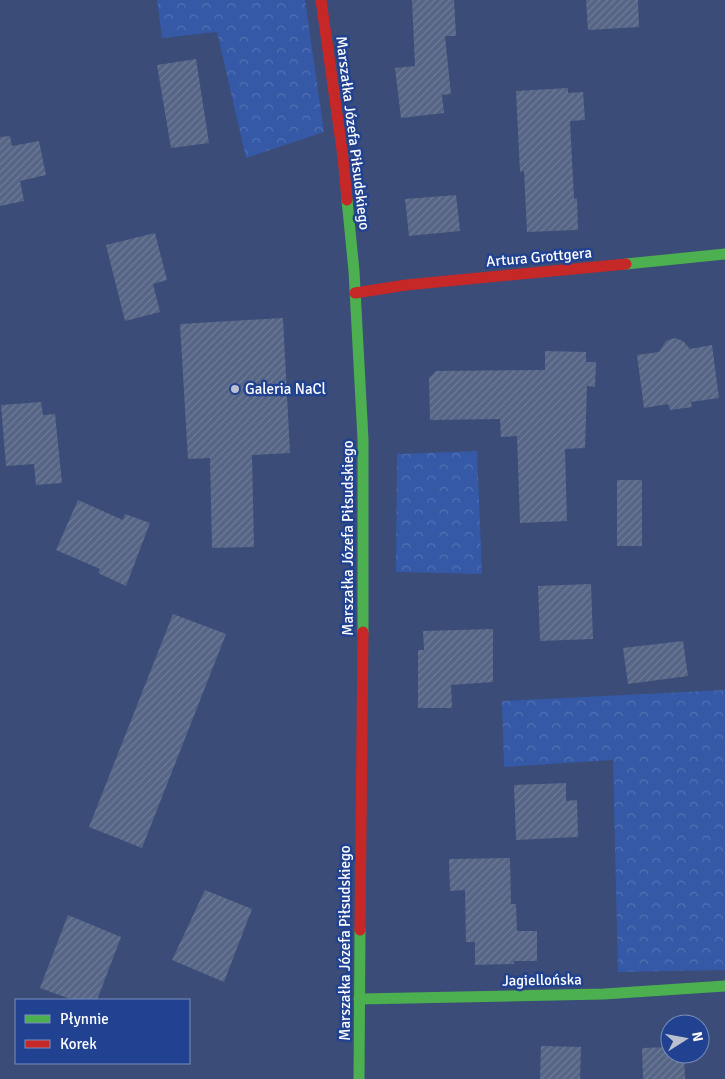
<svg xmlns="http://www.w3.org/2000/svg" width="725" height="1079" font-family="Signika,sans-serif">
<style>
.forest{fill:url(#forest-crowns)}
.building{fill:url(#building-hatch)}
.lines{fill:none;stroke-linecap:round;stroke-linejoin:round}
.fast{stroke:#4caf50;stroke-width:11}
.jam{stroke:#c62828;stroke-width:11}
.poi-dot{fill:#bac0cf;stroke:#214290;stroke-width:2}
.labels{text-anchor:middle;dominant-baseline:central;stroke-width:5;stroke-linejoin:round;paint-order:stroke}
.street-label{font-size:15px;fill:#fff;stroke:#214290}
.poi-label{font-size:15px;fill:#fff;stroke:#214290;text-anchor:start}
</style>
<defs>
<pattern id="forest-crowns" width="20" height="18" patternUnits="userSpaceOnUse" patternTransform="scale(1.25)"><rect width="20" height="18" fill="#3559a6"/><path d="M2 6a3 3 0 1 1 6 0M12 15a3 3 0 1 1 6 0" fill="none" stroke="#5372b3"/></pattern>
<pattern id="building-hatch" width="6" height="6" patternUnits="userSpaceOnUse" patternTransform="scale(1.25)"><rect width="6" height="6" fill="#566586"/><path d="M-1 1l2-2M0 6l6-6M5 7l2-2" fill="none" stroke="#6f7c98"/></pattern>
</defs>
<rect width="100%" height="100%" fill="#3a4c77"/>
<g class="forest">
<polygon points="157,0 305,0 324,132 246,158 217,32 162,38"/>
<polygon points="477,451 482,574 396,572 397,454"/>
<polygon points="725,690 725,970 618,972 613,760 504,767 502,701"/>
</g>
<g class="building">
<polygon points="412,0 454,0 456,36 445,36 451,94 442,95 444,113 401,118 395,68 415,66"/>
<polygon points="586,0 638,0 639,27 588,30"/>
<polygon points="196,59 209,143 171,148 157,65"/>
<polygon points="568,88 568,93 583,92 585,120 570,121 574,199 577,198 578,230 527,232 524,171 520,172 516,91"/>
<polygon points="10,136 12,146 39,141 46,175 20,181 24,201 0,206 0,137"/>
<polygon points="456,195 460,231 409,236 405,199"/>
<polygon points="155,233 167,280 153,284 160,312 125,321 106,245"/>
<polygon points="283,318 290,453 252,455 254,547 212,548 210,458 188,459 180,324"/>
<polygon points="675,338 683,341 690,349 712,345 719,398 691,402 692,407 670,410 668,404 644,408 637,355 659,352 666,341"/>
<polygon points="545,351 586,352 586,362 596,362 595,387 587,386 585,448 565,449 567,521 520,523 517,436 501,437 500,419 430,420 429,378 436,371 545,370"/>
<polygon points="41,402 43,415 55,414 62,483 36,485 34,464 6,466 1,405"/>
<rect x="617" y="480" width="25" height="66"/>
<polygon points="78,500 123,520 125,514 150,523 126,586 98,573 100,569 56,550"/>
<polygon points="591,584 593,639 540,641 538,586"/>
<polygon points="173,614 226,634 142,848 89,827"/>
<polygon points="493,629 493,682 451,685 452,708 418,708 418,650 424,650 423,631"/>
<polygon points="683,641 688,676 628,684 623,648"/>
<polygon points="566,783 566,801 577,800 578,837 516,840 514,785"/>
<polygon points="510,858 511,904 516,904 517,931 537,931 537,961 514,961 514,964 475,965 475,942 466,942 465,890 450,891 449,859"/>
<polygon points="205,890 252,909 224,982 172,960"/>
<polygon points="68,915 121,937 97,1000 73,1000 40,988"/>
<polygon points="541,1046 581,1047 580,1079 540,1079"/>
<polygon points="670,1047 670,1054 684,1054 685,1079 643,1079 642,1048"/>
</g>
<g class="lines">
<g class="fast">
<polyline points="347,200 354,271 363,439 363,632"/>
<polyline points="626,264 725,254"/>
<polyline points="359,999 604,994 725,986"/>
<polyline points="359,1079 360,930"/>
</g>
<g class="jam">
<polyline points="321,0 343,157 347,200"/>
<polyline points="355,293 406,285 626,264"/>
<polyline points="360,930 363,632"/>
</g>
</g>
<circle class="poi-dot" cx="235" cy="389" r="5"/>
<g class="labels">
<g class="street-label">
<text transform="translate(353 133) rotate(83)">Marszałka Józefa Piłsudskiego</text>
<text transform="translate(539 257) rotate(-5)">Artura Grottgera</text>
<text transform="translate(348 538) rotate(-90)">Marszałka Józefa Piłsudskiego</text>
<text transform="translate(345 943) rotate(-90)">Marszałka Józefa Piłsudskiego</text>
<text transform="translate(542 980) rotate(-1)">Jagiellońska</text>
</g>
<g class="poi-label">
<text x="245" y="389">Galeria NaCl</text>
</g>
</g>
<rect x="15" y="999" width="175" height="65" fill="#214290" stroke="#7a8ebc"/>
<rect x="25" y="1015" width="25" height="8" fill="#4caf50" stroke="#7a8ebc"/>
<text x="60" y="1024" font-size="15" fill="#ffffff">Płynnie</text>
<rect x="25" y="1040" width="25" height="8" fill="#c62828" stroke="#7a8ebc"/>
<text x="60" y="1049" font-size="15" fill="#ffffff">Korek</text>
<g transform="translate(685 1039) rotate(79)"><circle r="24" fill="#214290" stroke="#7a8ebc"/>
<path d="M0-4L9 19L0 12L-9 19Z" fill="#bac0cf"/>
<text y="-8" font-size="14" font-weight="bold" text-anchor="middle" fill="#ffffff">N</text>
</g>
</svg>
